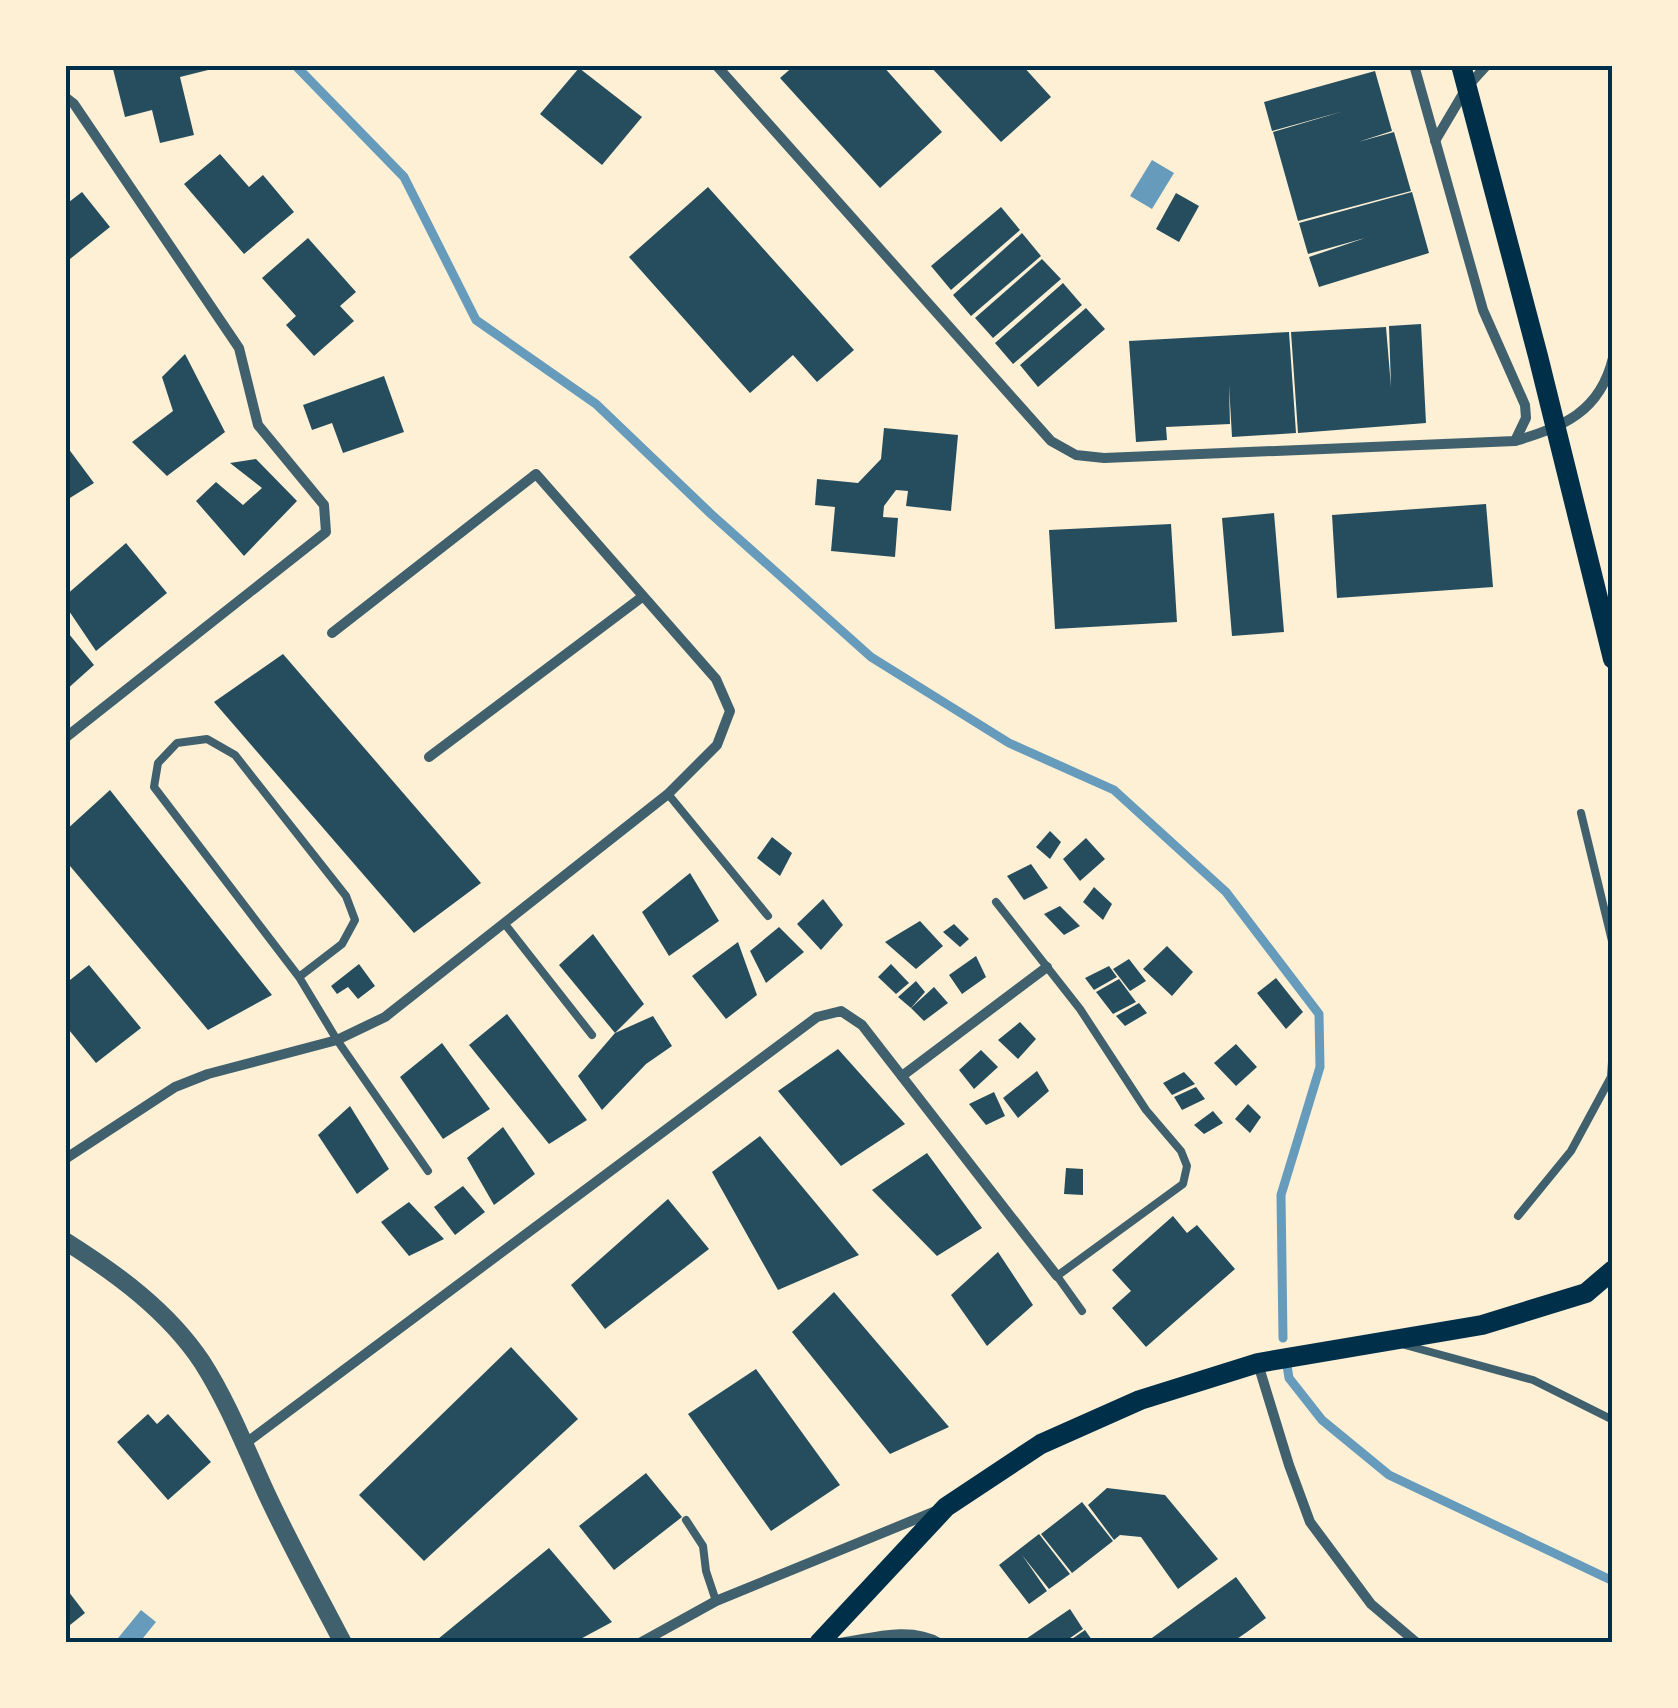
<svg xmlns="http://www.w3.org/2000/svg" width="1678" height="1708" font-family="Quicksand,sans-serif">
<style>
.water{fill:#669bbc}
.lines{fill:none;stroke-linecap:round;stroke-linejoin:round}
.stream{stroke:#669bbc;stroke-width:9}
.building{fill:#264d5e}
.service{stroke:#3f606c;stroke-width:8}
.minor{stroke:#3f606c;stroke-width:10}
.tertiary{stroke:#3f606c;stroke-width:18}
.secondary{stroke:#003049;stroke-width:20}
.neatline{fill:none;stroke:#003049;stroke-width:4}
</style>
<rect width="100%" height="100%" fill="#fdf0d5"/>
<g class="water">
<polygon points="1152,160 1174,173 1152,209 1130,196"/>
<polygon points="141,1610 156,1622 139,1643 114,1643"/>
</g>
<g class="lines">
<g class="stream">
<polyline points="295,65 404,177 476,320 596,404 711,514 871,657 1009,743 1114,790 1226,892 1319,1014 1320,1067 1281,1195 1283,1338"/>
<polyline points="1286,1359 1289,1378 1322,1420 1389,1475 1613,1581"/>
</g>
</g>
<g class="building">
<polygon points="112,65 211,65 212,69 180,77 194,135 160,143 152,110 125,117"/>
<polygon points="795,65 882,65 942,132 880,188 780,78"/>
<polygon points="929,65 1022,65 1051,97 1001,142"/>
<polygon points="579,68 642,117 602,165 540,114"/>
<polygon points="1375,71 1392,131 1358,142 1394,132 1411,191 1298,221 1273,132 1344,111 1272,131 1264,102"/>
<polygon points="220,154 249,187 263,175 294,212 244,254 184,184"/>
<polygon points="708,187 854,350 817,382 793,355 750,393 629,257"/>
<polygon points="82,192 110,227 65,263 65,205"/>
<polygon points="1412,192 1429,253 1319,287 1309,257 1365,238 1308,254 1299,223"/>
<polygon points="1176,193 1199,206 1179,242 1156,229"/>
<polygon points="1001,207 1020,230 951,290 931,266"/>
<polygon points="1022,233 1041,256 971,316 953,295"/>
<polygon points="308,238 356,292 340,306 354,321 314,356 286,325 296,316 262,278"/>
<polygon points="1042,259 1061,279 993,338 975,318"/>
<polygon points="1063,283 1082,305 1013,364 995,343"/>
<polygon points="1086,308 1105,329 1038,387 1020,365"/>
<polygon points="1421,324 1426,423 1298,433 1291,332 1386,327 1391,387 1389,326"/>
<polygon points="1289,332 1296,433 1232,437 1229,385 1230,424 1166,427 1167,440 1136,442 1129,341"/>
<polygon points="185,354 225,432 167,476 132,442 173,411 162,377"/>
<polygon points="384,376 404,432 343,453 332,423 312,430 303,405"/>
<polygon points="884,428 958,435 951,511 906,506 908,491 896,490 884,506 883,517 898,518 895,557 831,551 835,507 815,505 817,479 858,483 881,459"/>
<polygon points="65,444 94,483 65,501"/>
<polygon points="256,459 297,501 244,556 196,501 216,482 243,505 262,488 230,463"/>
<polygon points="1486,504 1493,587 1337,598 1332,515"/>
<polygon points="1274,513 1284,632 1232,636 1222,518"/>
<polygon points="1171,524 1177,622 1055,629 1049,530"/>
<polygon points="126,543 167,593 96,651 65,605 65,596"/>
<polygon points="65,629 94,665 65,691"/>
<polygon points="283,654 481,883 414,933 214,702"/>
<polygon points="110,790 272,995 208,1030 65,860 65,831"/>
<polygon points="1050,831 1061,842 1050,859 1036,847"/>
<polygon points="772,837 792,853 780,876 757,858"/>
<polygon points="1086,838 1105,859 1080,881 1063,859"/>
<polygon points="1031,864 1048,888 1024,900 1007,876"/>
<polygon points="690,873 719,921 669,956 642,912"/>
<polygon points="1094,887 1112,904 1103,920 1083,902"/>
<polygon points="823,899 843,925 821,950 797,924"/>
<polygon points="1060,906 1080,926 1064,935 1044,914"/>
<polygon points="920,921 943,946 916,969 885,942"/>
<polygon points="954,924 969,939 960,947 943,932"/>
<polygon points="779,927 804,952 766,983 750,951"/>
<polygon points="593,934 644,1004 615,1033 559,965"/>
<polygon points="738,942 757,995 726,1019 692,976"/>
<polygon points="1167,946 1193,972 1172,996 1143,969"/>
<polygon points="976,956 986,977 962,994 949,975"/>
<polygon points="1129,959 1146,981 1130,991 1113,969"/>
<polygon points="359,964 375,986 358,999 348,987 337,994 331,986"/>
<polygon points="891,964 909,983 896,994 878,977"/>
<polygon points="89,965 141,1028 96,1063 65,1025 65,984"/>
<polygon points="1109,966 1117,977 1094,990 1085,978"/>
<polygon points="1276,978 1303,1012 1286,1029 1257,993"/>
<polygon points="1119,979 1136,1002 1113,1014 1096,992"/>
<polygon points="916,981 925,992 911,1008 898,997"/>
<polygon points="934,987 948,1003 924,1021 911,1008"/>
<polygon points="1139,1003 1147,1013 1125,1026 1116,1016"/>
<polygon points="507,1014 587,1120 549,1144 469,1045"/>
<polygon points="653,1016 672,1046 646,1064 602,1110 578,1076 615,1033"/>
<polygon points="1020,1022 1036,1039 1018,1059 998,1040"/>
<polygon points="442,1043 490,1109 443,1139 400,1077"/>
<polygon points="1236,1044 1257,1067 1236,1086 1214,1063"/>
<polygon points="838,1049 905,1124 841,1166 778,1091"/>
<polygon points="981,1050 998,1067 974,1089 959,1070"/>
<polygon points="1037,1071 1049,1091 1018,1118 1003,1098"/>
<polygon points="1184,1072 1195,1084 1172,1095 1163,1083"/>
<polygon points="1196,1087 1205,1099 1182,1110 1174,1097"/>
<polygon points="994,1092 1005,1116 986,1125 969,1104"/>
<polygon points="1248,1104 1261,1117 1250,1133 1235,1119"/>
<polygon points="350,1106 389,1169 357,1194 318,1135"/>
<polygon points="1213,1111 1223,1123 1204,1134 1194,1125"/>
<polygon points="503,1127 535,1174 494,1205 467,1158"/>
<polygon points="760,1136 859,1255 778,1290 712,1172"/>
<polygon points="927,1153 982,1228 937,1256 872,1190"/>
<polygon points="1066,1168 1083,1169 1083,1195 1064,1194"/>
<polygon points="463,1186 485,1212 455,1235 434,1207"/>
<polygon points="668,1199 709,1249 605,1329 571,1285"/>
<polygon points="409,1202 444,1239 409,1256 381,1222"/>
<polygon points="1173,1216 1187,1233 1197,1225 1235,1269 1146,1347 1112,1308 1131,1291 1112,1270"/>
<polygon points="998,1252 1033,1305 987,1346 951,1295"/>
<polygon points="834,1292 949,1427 890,1454 792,1332"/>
<polygon points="511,1347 578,1419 424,1561 359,1495"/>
<polygon points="756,1369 840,1485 771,1531 688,1414"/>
<polygon points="148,1414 157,1424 168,1414 211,1462 168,1500 117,1442"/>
<polygon points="646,1473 682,1517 614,1570 579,1526"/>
<polygon points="1107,1488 1165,1495 1218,1559 1178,1589 1141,1537 1120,1535 1114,1540 1088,1505"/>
<polygon points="1082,1502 1113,1541 1072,1573 1041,1534"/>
<polygon points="1039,1534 1070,1574 1049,1589 1022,1555 1047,1591 1029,1604 999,1565"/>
<polygon points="549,1548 612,1622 573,1643 440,1643 438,1639"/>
<polygon points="1236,1577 1266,1618 1247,1632 1231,1643 1145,1643"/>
<polygon points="65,1587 85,1613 65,1629"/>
<polygon points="1070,1609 1083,1629 1063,1643 1020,1643"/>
<polygon points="1085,1630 1094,1643 1066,1643"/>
</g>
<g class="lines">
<g class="service">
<polyline points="668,794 768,916"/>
<polyline points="1581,813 1613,945"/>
<polyline points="996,902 1080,1009 1146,1110 1181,1151 1187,1166 1183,1184 1057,1276 1082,1311"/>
<polyline points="504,923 592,1035"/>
<polyline points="299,977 342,944 355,920 346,896 235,755 207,739 177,743 158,763 154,787 299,977 337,1040 428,1171"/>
<polyline points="1518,1216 1571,1151 1611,1077 1613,1047"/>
<polyline points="1405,1345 1533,1380 1613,1420"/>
<polyline points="686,1520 703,1546 706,1571 716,1601"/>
</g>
<g class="minor">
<path d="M716 65 1051 441 1076 455 1104 458 1515 441C1563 427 1600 412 1613 358"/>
<polyline points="1414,65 1483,310 1525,405 1526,418 1515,441"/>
<polyline points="65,97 74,104 239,348 258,425 324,505 326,532 65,738"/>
<polyline points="1435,141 1467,87 1487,65"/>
<polyline points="429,757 642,597"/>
<polyline points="902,1076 1047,967"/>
<polyline points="65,1159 175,1087 208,1074 337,1040 385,1017 668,794 717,745 730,711 716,679 536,474 332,633"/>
<polyline points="1258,1364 1289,1465 1310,1522 1371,1604 1417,1643"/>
<polyline points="246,1443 817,1017 841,1011 862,1025 1057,1276"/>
<polyline points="640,1643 716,1601 936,1511"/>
<path d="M840 1643C872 1638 911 1626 939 1643"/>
</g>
<path class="tertiary" d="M65 1241C116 1273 168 1311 202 1362 227 1401 244 1444 263 1486 287 1539 316 1591 343 1643"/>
<g class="secondary">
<polyline points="1461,65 1538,356 1613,659"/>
<polyline points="819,1643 946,1507 1041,1444 1140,1400 1258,1363 1482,1325 1586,1293 1613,1270"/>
</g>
</g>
<rect width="1678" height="1708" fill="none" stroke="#fdf0d5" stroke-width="135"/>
<rect x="68" y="68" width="1542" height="1572" class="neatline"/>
</svg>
